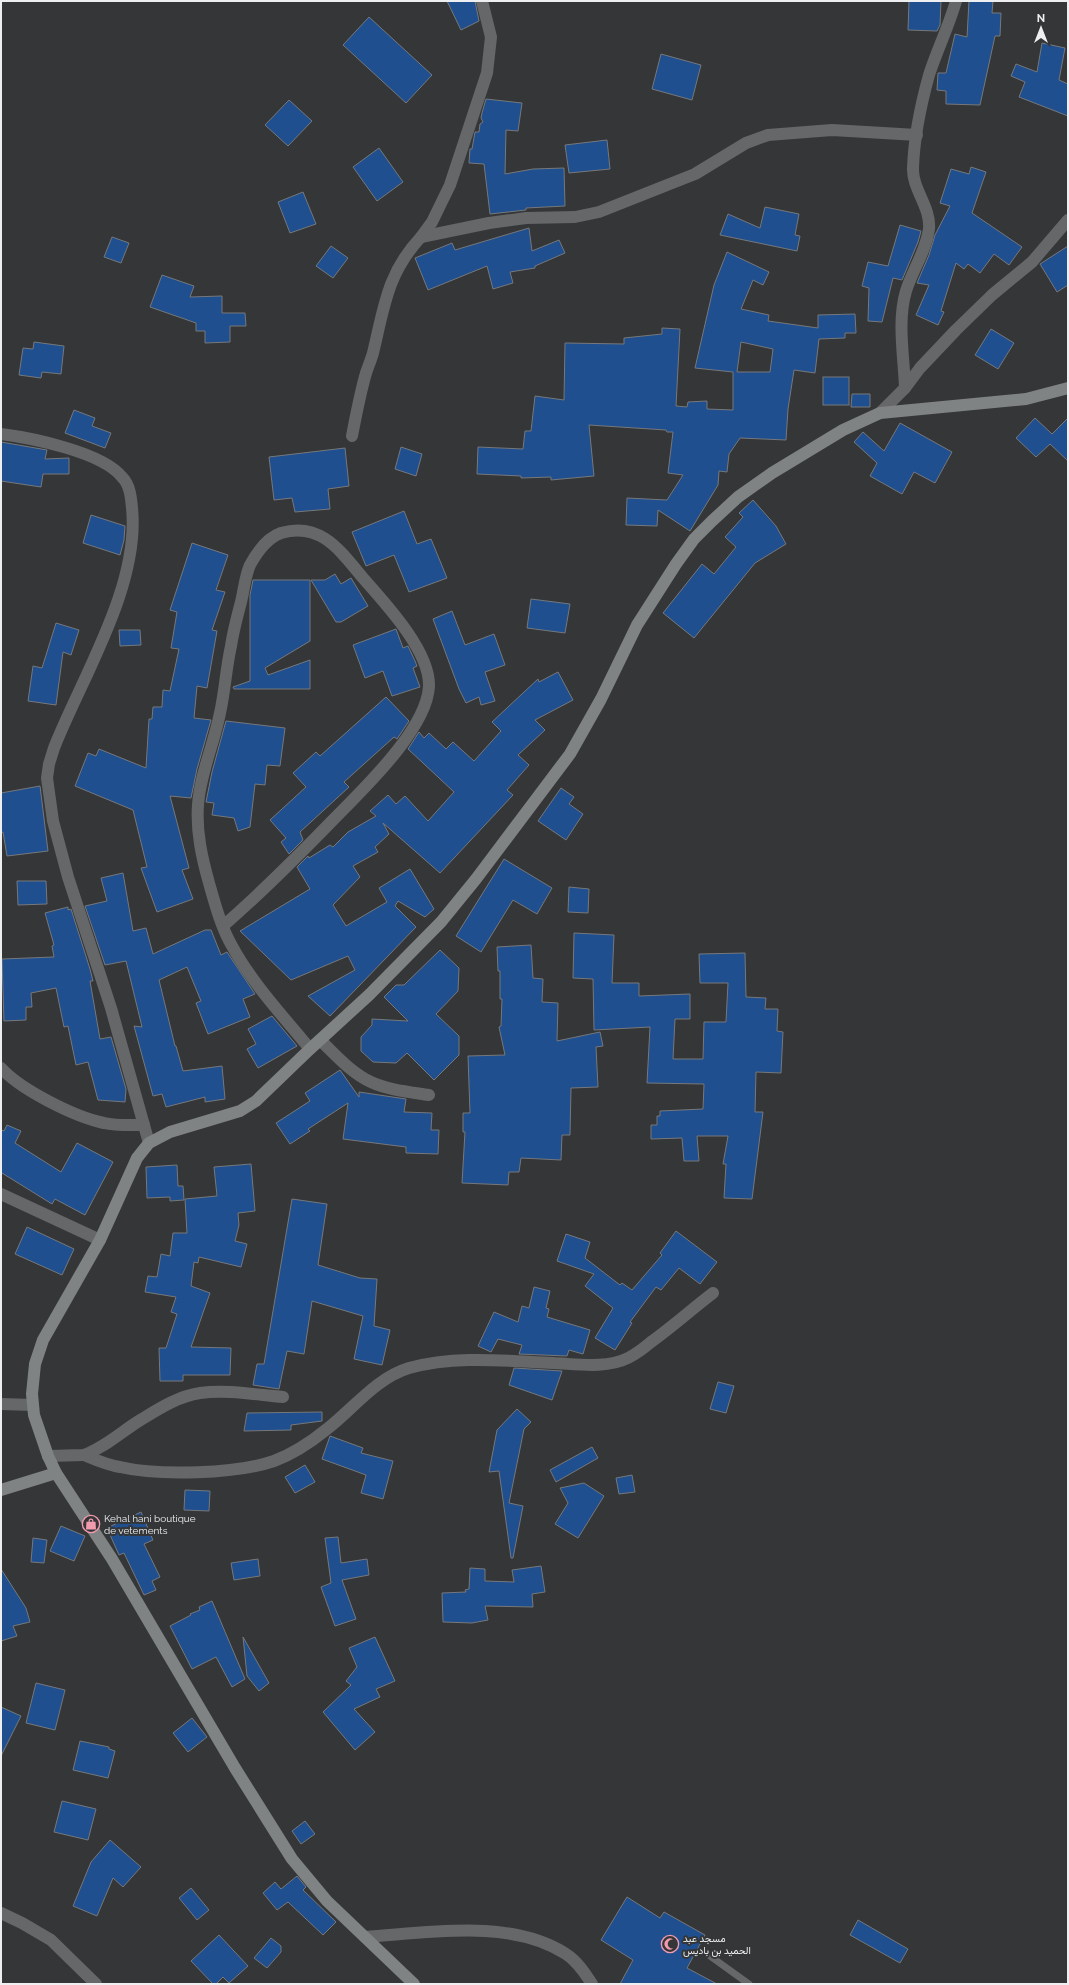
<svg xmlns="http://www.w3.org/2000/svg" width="1069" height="1985" font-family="Raleway,Vazirmatn,sans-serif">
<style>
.building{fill:#1f4f8f;stroke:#76787b;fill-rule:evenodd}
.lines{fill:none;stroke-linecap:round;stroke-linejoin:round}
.lane{stroke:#666768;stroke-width:7}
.street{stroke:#666768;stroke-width:12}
.secondary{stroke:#808383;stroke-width:12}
.labels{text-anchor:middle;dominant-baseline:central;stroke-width:4;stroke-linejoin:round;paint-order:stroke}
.poi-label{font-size:10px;fill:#edeff0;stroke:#343638;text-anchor:start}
</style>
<rect width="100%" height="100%" fill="#343638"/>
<g class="building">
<polygon points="447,1 475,1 479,21 461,30"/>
<polygon points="909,1 941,1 940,25 937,31 908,30"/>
<polygon points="969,1 993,1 992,13 1001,13 1000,36 995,36 980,105 946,104 946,91 937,90 938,73 946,73 955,34 967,37"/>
<polygon points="369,17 432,75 406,103 343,45"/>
<polygon points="1042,43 1065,48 1059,80 1068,84 1068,116 1019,97 1025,82 1011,76 1016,64 1037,72"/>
<polygon points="661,54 701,65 692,100 652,89"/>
<polygon points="486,99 522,103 518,131 506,130 505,174 533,169 564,168 565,206 526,208 526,210 490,214 484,164 469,163 470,149 472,149 475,132 479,132 480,124 483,122 481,118 482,113"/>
<polygon points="289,100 312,121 288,146 265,125"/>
<polygon points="607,140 610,169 569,173 565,145"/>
<polygon points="379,148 403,182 377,201 353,167"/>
<polygon points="971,167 986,172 972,213 1022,247 1009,265 994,254 980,273 968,264 964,269 956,263 941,311 944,312 938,325 916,315 929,285 917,283 929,255 935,235 950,206 940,203 951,169 969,174"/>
<polygon points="303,192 316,224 290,233 278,202"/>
<polygon points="765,207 799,214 795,235 800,236 797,251 720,235 728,214 760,228"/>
<polygon points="900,225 921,231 918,242 902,280 893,278 882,322 868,321 869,288 862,286 868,262 888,266"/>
<polygon points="529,228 532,251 559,240 565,253 535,266 535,268 510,272 513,283 493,289 487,266 428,290 415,258 452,243 455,250"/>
<polygon points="112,237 129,243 121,263 104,257"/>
<polygon points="331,246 348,258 333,278 316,266"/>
<polygon points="1068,246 1068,285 1057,292 1040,264"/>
<path d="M727 252 769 272 763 285 753 280 741 309 769 315 768 321 818 328V315L855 314 856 333H845V338L819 339 815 373 794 370 788 409 786 440 740 438 729 454 727 472 719 471 718 485 690 531 658 510 657 526 626 525 627 498 667 500 683 475 668 473 673 432H667L666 430 589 425 594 476 551 480V477L521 478V476L477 474 478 447 523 449 525 431H531L535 396 564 400 565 343 624 344V338L662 334V328L680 329 676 406 687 407 688 402 707 401V409L733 410V372L695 368 714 285ZM741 342 773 349 770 372H737Z"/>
<polygon points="162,275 194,286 190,297 222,296 222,313 245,313 246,326 230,326 230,342 205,343 205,331 196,331 196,323 150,307"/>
<polygon points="991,329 1014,343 998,369 975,355"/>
<polygon points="34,342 64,346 61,374 42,372 41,378 19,375 23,348 33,349"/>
<rect x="823" y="377" width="26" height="28"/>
<polygon points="852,394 870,394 870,407 851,407"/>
<polygon points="74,410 95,418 92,426 111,433 105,448 65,433"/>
<polygon points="1035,418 1052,434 1068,418 1068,461 1050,444 1036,457 1016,438"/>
<polygon points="900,423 952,452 935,483 914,472 902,494 870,476 877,463 854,442 863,432 884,451"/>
<polygon points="1,442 47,450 45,459 69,458 69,474 43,474 41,487 1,481"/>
<polygon points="401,447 422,454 416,476 395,469"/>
<polygon points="345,448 349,486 328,489 330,509 295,512 292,498 274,500 269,457"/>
<polygon points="753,500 776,526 786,544 755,563 694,638 663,613 702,564 714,574 736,547 725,537 743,517 739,513"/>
<polygon points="404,511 417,544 431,539 447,578 409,592 394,555 366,566 352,532"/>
<polygon points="91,515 125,526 124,540 120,555 83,543"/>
<polygon points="192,543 228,555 216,590 225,592 212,630 217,631 207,688 197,686 194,718 211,720 197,769 191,798 170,796 189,868 182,870 193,899 157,912 141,868 147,867 133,810 75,786 88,753 96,756 99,749 146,768 149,719 152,719 153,707 162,707 163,690 170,691 179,649 171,648 177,612 170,610"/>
<polygon points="335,574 341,584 351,578 368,606 341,622 336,622 311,580 325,580"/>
<polygon points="253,580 310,580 310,641 265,668 268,675 310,660 310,689 234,689 233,687 250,681 250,595"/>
<polygon points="531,599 570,604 565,633 527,628"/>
<polygon points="452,611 465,645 494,634 505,665 485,672 495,701 481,705 479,697 466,703 459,689 433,619"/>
<polygon points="56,623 79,630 71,655 63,652 56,705 28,701 33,666 42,668"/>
<polygon points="396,629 403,648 408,646 415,661 417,666 413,668 420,687 392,696 383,671 365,678 353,645"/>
<polygon points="119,630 140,630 141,645 120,646"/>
<polygon points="558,672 573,700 535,720 545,730 518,755 529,765 507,790 513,795 440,873 383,823 389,834 375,847 378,852 353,866 360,877 333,905 346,926 387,902 379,888 410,869 434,909 425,917 398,901 395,906 416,927 330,1016 308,996 355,970 348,956 291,980 240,931 310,889 297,867 308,856 309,858 330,845 333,847 348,832 376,816 370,811 388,795 396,804 405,796 428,821 454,792 408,749 419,732 424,738 429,733 446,749 453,742 474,761 501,731 492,722 538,679 539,682"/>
<polygon points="386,697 409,721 397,739 394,737 344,782 349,787 300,832 303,840 289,854 281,842 286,838 270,820 306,787 293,773 316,752 320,756"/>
<polygon points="226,721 285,728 280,766 267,765 265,785 255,784 250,827 238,831 234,818 212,815 214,803 206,802 212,772"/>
<polygon points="40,786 48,851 7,856 3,832 1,833 1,793"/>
<polygon points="561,788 574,797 569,804 583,814 566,840 538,821"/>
<polygon points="504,859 552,888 537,914 513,900 481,952 456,936"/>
<polygon points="123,873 133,931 146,928 153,954 205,930 211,930 221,955 227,952 255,994 243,999 250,1017 208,1034 196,1003 201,1001 187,967 159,980 175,1046 176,1046 183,1071 222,1066 225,1099 205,1102 205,1097 166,1107 162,1094 153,1096 134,1026 142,1027 126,961 105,965 85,906 107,901 101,878"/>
<polygon points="17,881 46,881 47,904 18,905"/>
<polygon points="569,887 589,889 588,913 568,912"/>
<polygon points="68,907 68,910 71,909 90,969 93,981 90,981 100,1039 111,1037 126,1089 125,1102 98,1100 88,1062 76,1065 68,1026 64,1027 56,988 31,993 32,1007 26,1007 26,1020 4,1021 2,959 54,957 52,946 54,945 45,913"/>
<polygon points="574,933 614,935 612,983 639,983 639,996 690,994 690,1019 675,1019 673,1059 703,1059 704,1022 726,1022 728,983 700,983 699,954 745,953 746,997 766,998 765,1009 778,1009 777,1031 783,1032 781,1073 756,1072 755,1112 763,1112 752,1199 724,1198 726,1164 723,1164 728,1136 697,1136 699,1161 684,1161 682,1138 651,1139 651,1125 657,1125 657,1116 660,1116 660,1111 703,1109 704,1084 647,1083 650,1027 594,1030 593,979 573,978"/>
<polygon points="531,945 533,978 543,979 542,1002 558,1003 557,1041 600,1032 603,1046 596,1047 598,1087 571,1088 570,1135 562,1135 561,1160 521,1158 519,1172 509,1172 508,1185 462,1183 465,1132 463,1132 463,1113 470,1113 468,1056 505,1055 499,1027 501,1026 502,999 500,999 500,971 498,971 497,947"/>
<polygon points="440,950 459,968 458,991 436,1014 459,1036 459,1055 434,1080 407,1053 396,1063 373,1062 361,1051 361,1037 372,1025 372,1019 408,1021 384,997 396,985 404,985"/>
<polygon points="272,1016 297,1046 258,1068 247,1049 256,1044 248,1029"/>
<polygon points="340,1070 359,1097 359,1092 406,1099 404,1112 432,1113 431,1130 439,1130 438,1154 406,1153 406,1147 343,1139 348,1103 308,1129 310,1131 290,1144 276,1123 310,1101 305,1093"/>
<polygon points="7,1125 21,1131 15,1143 61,1172 77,1143 113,1162 85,1215 55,1199 52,1204 2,1173 1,1175 1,1130 4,1131"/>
<polygon points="251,1164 255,1211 238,1213 239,1225 235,1241 247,1244 241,1267 199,1257 198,1263 194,1262 191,1286 210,1293 191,1347 231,1348 230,1375 183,1375 183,1381 160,1381 159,1348 166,1348 177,1314 171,1312 176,1297 145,1292 148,1276 157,1277 161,1254 170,1256 173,1233 187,1233 185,1199 217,1196 214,1167"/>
<polygon points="177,1165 178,1186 183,1186 184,1200 170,1201 170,1197 147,1198 146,1167"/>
<polygon points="292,1199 327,1204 318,1265 360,1278 377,1279 374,1326 390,1330 382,1365 354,1359 363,1316 312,1301 304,1354 287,1351 279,1389 253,1385 257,1364 264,1364"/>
<polygon points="27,1227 74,1249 62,1275 15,1254"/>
<polygon points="676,1231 717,1262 700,1284 679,1268 661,1290 656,1287 630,1322 632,1323 615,1350 595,1338 613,1308 585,1286 594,1274 557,1261 566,1234 590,1242 585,1258 620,1285 622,1283 632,1290 662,1255 660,1253"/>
<polygon points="534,1287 550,1291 546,1308 549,1309 547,1317 590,1330 583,1354 569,1350 567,1356 519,1354 522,1345 498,1339 491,1352 478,1346 494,1312 518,1322 522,1306 529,1308"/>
<polygon points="514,1368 562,1371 552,1400 509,1385"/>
<polygon points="718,1382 734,1386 726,1413 710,1409"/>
<polygon points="517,1409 531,1422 524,1429 509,1503 523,1506 513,1558 511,1558 499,1471 489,1472 497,1430"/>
<polygon points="322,1412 322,1421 291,1425 291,1430 244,1431 247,1413"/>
<polygon points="330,1436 363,1448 361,1453 393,1461 383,1499 361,1493 366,1475 322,1459"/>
<polygon points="592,1447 598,1458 556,1482 550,1470"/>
<polygon points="305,1465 315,1482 295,1493 285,1477"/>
<polygon points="632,1475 635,1492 619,1494 616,1478"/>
<polygon points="584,1483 604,1496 578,1538 555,1524 568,1503 560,1488"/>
<polygon points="185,1490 210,1491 209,1511 184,1510"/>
<polygon points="141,1512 153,1540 144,1544 160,1577 152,1581 156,1590 144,1595 124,1553 119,1555 107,1528"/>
<polygon points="61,1526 85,1536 74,1561 50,1551"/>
<polygon points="338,1537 341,1563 367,1559 369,1575 342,1580 356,1619 335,1626 321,1587 331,1583 325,1538"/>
<polygon points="33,1538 47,1540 44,1563 31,1562"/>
<polygon points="258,1559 260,1576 234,1580 231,1563"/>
<polygon points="541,1566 545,1592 532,1594 533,1607 485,1606 488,1620 472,1623 443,1622 442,1593 466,1592 465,1590 469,1589 470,1568 485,1569 485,1581 514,1582 512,1570"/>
<polygon points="1,1569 26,1608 30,1622 13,1626 17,1636 1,1641"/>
<polygon points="212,1601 245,1679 232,1687 216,1657 192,1669 170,1626 191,1615 190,1614 200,1610 199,1607"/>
<polygon points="243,1637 269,1683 259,1691 247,1676"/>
<polygon points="375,1637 395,1681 376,1689 380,1697 354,1709 375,1732 355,1750 323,1712 351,1685 346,1681 357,1667 349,1648"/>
<polygon points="36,1683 65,1690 55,1730 26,1723"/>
<polygon points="1,1707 21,1716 1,1756"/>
<polygon points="192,1718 207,1737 188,1752 173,1733"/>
<polygon points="80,1741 109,1747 109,1749 115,1751 108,1778 73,1770"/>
<polygon points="62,1801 96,1809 88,1840 54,1832"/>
<polygon points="305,1821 315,1834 301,1844 292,1831"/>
<polygon points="110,1840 141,1867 123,1887 113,1878 97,1916 73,1906 91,1862"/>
<polygon points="297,1876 306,1887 303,1890 336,1922 323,1935 288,1902 277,1910 263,1893 275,1882 281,1889"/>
<polygon points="191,1888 209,1910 197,1920 179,1898"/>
<polygon points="627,1897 660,1918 664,1912 705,1935 687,1968 717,1984 620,1984 633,1960 601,1940"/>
<polygon points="858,1920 908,1949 900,1963 850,1935"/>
<polygon points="219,1935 248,1966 229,1983 223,1977 216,1984 213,1984 191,1961"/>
<polygon points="271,1938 281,1946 281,1952 267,1968 254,1958"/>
</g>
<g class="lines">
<polyline class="lane" points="710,1956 749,1984"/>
<g class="street">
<polyline points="482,1 491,37 487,73 450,185 432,222 421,237 489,223 526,218 575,217 599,212 695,174 746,143 768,135 832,130 917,135"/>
<path d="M905 388C904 357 897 321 906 291 913 269 926 251 929 229 931 207 912 189 913 168 914 138 921 104 929 75 937 50 949 26 956 1"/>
<polyline points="880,413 905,388 920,368 956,330 992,295 1032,262 1068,220"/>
<path d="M1 434C32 438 102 452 122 477 130 485 131 497 132 508 140 586 82 677 54 748L49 764 47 778 53 821 68 877 111 1008 149 1143"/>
<path d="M352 436C356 415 360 394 366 373 368 367 371 360 373 353 384 308 387 273 421 237"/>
<path d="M223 926C261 893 297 857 332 821 361 791 427 730 429 686 430 651 386 604 363 578 341 552 321 521 281 533 267 538 257 552 250 565 245 576 244 590 241 602 237 617 233 632 231 646 226 668 225 691 220 713 214 744 200 774 198 805 196 832 202 858 209 883 215 904 221 927 232 946 252 983 283 1016 310 1049"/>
<path d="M320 1040C335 1054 351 1073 371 1082 388 1090 410 1092 429 1095"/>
<path d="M1 1068C21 1090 75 1117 104 1123 117 1126 131 1125 144 1125"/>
<polyline points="1,1194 100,1240"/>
<polyline points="1,1404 33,1405"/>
<path d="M84 1455C96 1460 107 1465 120 1467 159 1476 236 1474 274 1461 293 1454 311 1442 327 1429 353 1409 376 1378 409 1368 456 1355 506 1361 553 1363 577 1364 606 1369 628 1358 636 1354 644 1348 651 1342 672 1327 692 1309 713 1293"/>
<path d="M48 1456 84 1455C106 1447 122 1431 142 1419 160 1408 179 1396 200 1393 227 1389 257 1395 283 1397"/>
<polyline points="1,1913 22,1923 51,1940 96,1984"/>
<path d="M365 1937C427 1933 511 1918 566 1954 577 1961 585 1973 592 1984"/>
</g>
<g class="secondary">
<polyline points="1,1490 56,1473"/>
<polyline points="414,1984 327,1901 292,1859 235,1768 112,1559 56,1473 48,1456 34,1415 32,1394 35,1364 43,1340 100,1240 137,1158 149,1143 170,1132 240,1111 256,1101 310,1049 369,995 441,922 476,879 570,754 601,699 637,625 676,564 694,539 712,521 738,497 772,473 843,430 880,413 1026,399 1068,388"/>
</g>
</g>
<defs>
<symbol id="shop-ring" viewBox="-11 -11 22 22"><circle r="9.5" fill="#343638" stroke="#f29aae" stroke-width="1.5"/><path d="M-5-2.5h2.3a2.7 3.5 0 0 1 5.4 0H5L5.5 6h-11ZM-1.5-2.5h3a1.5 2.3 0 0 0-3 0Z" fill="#f29aae"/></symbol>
<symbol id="mosque-ring" viewBox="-11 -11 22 22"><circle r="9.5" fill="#343638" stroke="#f29aae" stroke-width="1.5"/><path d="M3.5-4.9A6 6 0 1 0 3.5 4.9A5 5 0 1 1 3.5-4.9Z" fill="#f29aae"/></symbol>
</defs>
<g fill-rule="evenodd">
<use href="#shop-ring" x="81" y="1514" width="20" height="20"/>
<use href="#mosque-ring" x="660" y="1934" width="20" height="20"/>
</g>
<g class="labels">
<g class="poi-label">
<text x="104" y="1518">Kehal hani boutique<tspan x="104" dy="12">de vetements</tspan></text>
<text x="683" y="1938">مسجد عبد<tspan x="683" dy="12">الحميد بن باديس</tspan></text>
</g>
</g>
<rect width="1069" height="1985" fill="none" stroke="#edeff0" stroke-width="4"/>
<g transform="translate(1041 28)" stroke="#343638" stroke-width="3" paint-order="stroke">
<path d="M0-3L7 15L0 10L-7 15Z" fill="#edeff0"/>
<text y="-6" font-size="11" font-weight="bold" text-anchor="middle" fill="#edeff0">N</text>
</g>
</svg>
